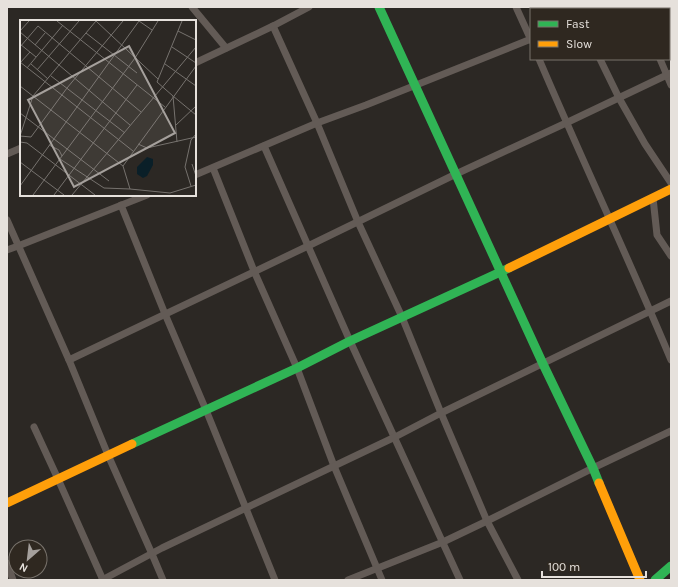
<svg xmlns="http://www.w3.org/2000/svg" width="678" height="587" font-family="Karla,sans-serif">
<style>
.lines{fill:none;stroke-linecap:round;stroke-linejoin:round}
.street{stroke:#635b56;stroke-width:7}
.fast{stroke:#30b455;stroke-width:9}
.slow{stroke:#ff9f0a;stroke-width:9}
.inset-road{fill:none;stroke:#76726e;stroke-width:1}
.view{fill:#a5a09c;fill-opacity:0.15;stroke:#a5a09c;stroke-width:2}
.inset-edge{fill:none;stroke:#e6e1dc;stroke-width:2}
</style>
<rect width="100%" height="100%" fill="#2c2824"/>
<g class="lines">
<g class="street">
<polyline points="192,7 226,48"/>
<polyline points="516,7 531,40"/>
<polyline points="574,7 575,9"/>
<polyline points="639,7 639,9"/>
<polyline points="606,9 611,7"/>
<polyline points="273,26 317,123 358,222 402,317 441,413 487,521 518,580"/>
<path d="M539 59C582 160 629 259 671 360"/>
<polyline points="600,59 619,98 645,144 671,183"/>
<polyline points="660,59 671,85"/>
<polyline points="195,63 273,26 309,7"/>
<polyline points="264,146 350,341 460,580"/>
<polyline points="7,154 21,148"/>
<polyline points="213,168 254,271 297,368 334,466 382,580"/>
<polyline points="195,175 317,123 366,105 531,39"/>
<polyline points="653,198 657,235 671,256"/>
<polyline points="121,205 165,314 206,410 275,580"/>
<polyline points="7,220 69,360 108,455 152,554 163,580"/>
<polyline points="7,250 18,246 147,195"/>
<polyline points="69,360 308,246 456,174 566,123 671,73"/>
<polyline points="34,427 58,479 103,580"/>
<polyline points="7,563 13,580"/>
<polyline points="102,580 162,548 395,437 441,413 671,301"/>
<polyline points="348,580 443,542 487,521 593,468 671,431"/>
</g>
<g class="fast">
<polyline points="379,7 543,364 593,468 599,483"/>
<polyline points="132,444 297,368 350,341 509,268"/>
<polyline points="655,580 671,566"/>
</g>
<g class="slow">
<polyline points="509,268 671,189"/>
<polyline points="599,483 640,580"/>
<polyline points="7,503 132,444"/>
</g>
</g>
<g transform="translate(20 20)">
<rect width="176" height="176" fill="#2c2824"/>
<path d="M127 137 133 139V145L127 156 123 158 117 154V147Z" fill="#0a1f28"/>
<path class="inset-road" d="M37 1 145 87M76 1 138 59M119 1 132 10M0 11 9 1M158 11 176 20M0 12 110 105M66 13 117 53M0 24 16 37M15 25 25 13M0 27 18 6 121 92M152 27 176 43M0 42 113 131M0 43 10 32M11 44 28 59M145 44 176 66M7 48 43 5M17 50 59 1M31 56 105 113M0 66 103 146 110 169 150 173 176 165M153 76 176 95M0 93 89 161M156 105 176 86M0 116 11 117 47 68 103 1M0 116 13 76 76 1M0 122 7 123 75 175M157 122 153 76 137 62 162 1M118 124 127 128 176 117M29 125 39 130 42 136M40 139 84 168 110 169M0 142 44 175M172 144 176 156M103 146 176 46M0 166 119 1M171 166 165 147 171 120 176 114M13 175 115 38 138 1M34 175 117 65M52 175 176 27"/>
<path class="view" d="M109 26 155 113 54 167 8 80Z"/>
<rect width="176" height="176" class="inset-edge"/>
</g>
<rect width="678" height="587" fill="none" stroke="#e6e1dc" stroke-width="16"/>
<rect x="530" y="8" width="140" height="52" fill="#2f2820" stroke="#78726b"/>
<rect x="538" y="21" width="20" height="6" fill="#30b455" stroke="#78726b"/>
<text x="566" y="28" font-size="12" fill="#e6e1dc">Fast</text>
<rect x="538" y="41" width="20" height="6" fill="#ff9f0a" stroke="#78726b"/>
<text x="566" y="48" font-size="12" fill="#e6e1dc">Slow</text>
<g transform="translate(28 559) rotate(208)"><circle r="19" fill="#2f2820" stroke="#78726b"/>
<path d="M0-3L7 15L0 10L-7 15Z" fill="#a5a09c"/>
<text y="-6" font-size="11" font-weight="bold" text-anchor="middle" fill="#e6e1dc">N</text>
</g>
<path d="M542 571v6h104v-6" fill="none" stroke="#e6e1dc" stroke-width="2"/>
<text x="548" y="571" font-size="12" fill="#e6e1dc" stroke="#2f2820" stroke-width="3" paint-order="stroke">100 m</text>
</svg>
